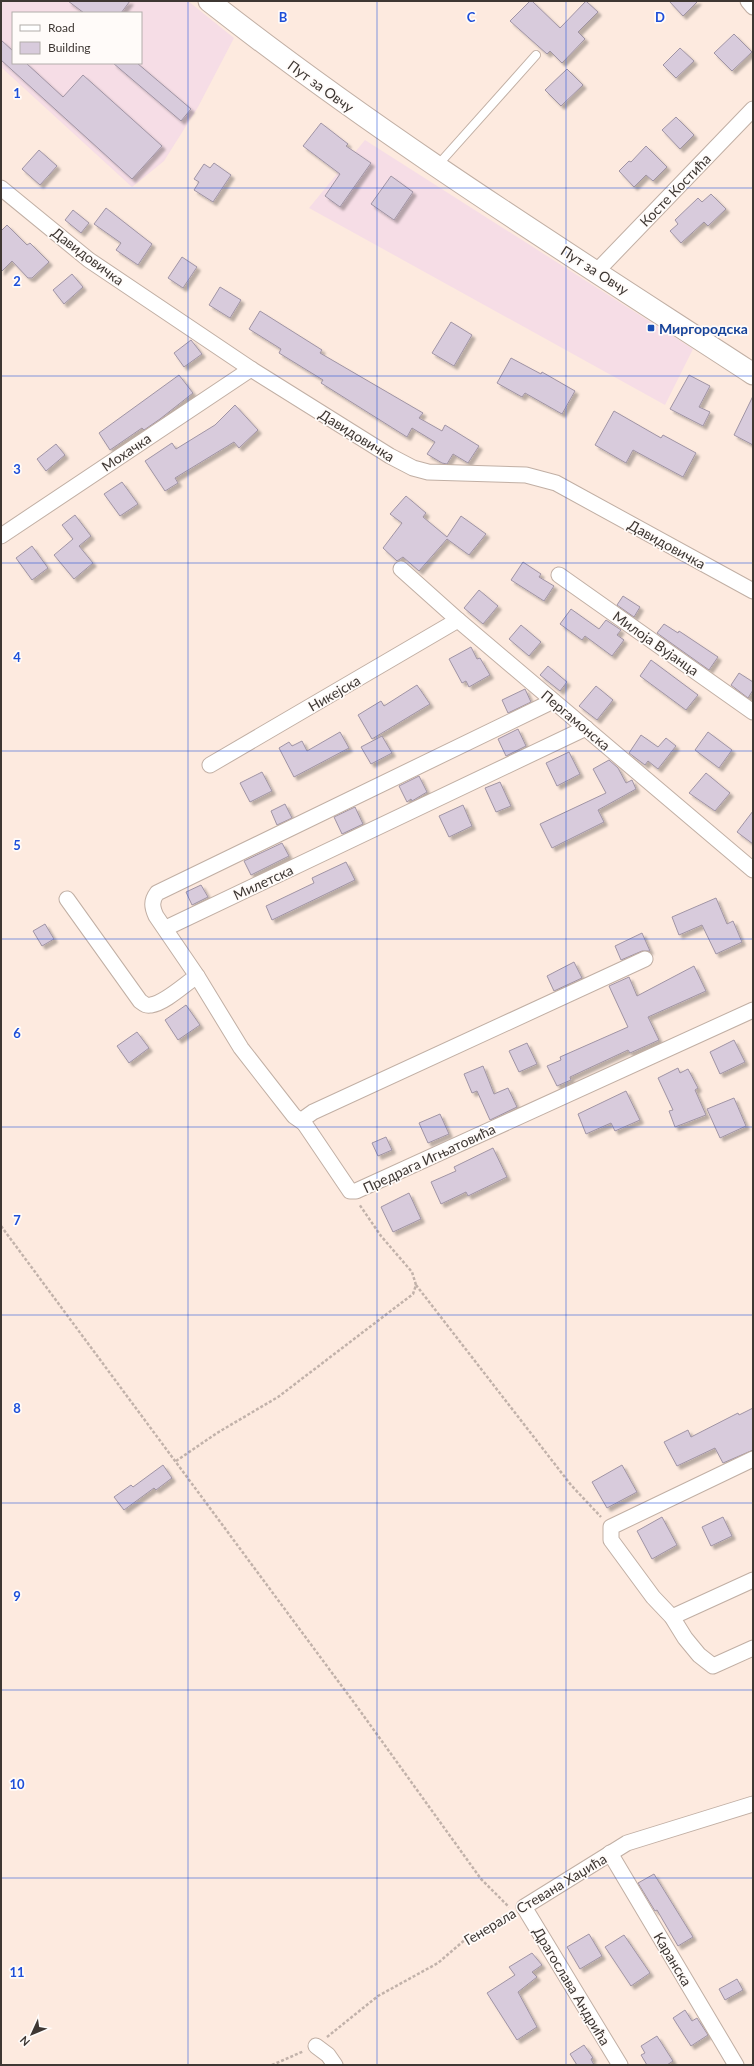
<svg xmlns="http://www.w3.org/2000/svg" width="754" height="2066" font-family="Lato,sans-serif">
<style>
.commercial{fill:#f6dde6;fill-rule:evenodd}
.building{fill:#d8cbdc;stroke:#a094a4;filter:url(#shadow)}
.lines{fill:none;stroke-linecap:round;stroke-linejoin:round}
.lane-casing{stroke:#c1afa4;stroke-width:10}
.street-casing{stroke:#c1afa4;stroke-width:17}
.secondary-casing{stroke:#c1afa4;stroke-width:23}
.path{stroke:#c2b2aa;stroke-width:2.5;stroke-dasharray:3 2;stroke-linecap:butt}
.lane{stroke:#fff;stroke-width:8}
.street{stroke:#fff;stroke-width:15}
.secondary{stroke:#fff;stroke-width:21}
.grid{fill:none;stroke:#1d4ed8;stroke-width:1;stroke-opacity:0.55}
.transit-dot{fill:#1a4fb4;stroke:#fffbf9;stroke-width:1.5}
.labels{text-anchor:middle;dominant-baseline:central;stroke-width:3.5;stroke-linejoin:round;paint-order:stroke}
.street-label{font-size:14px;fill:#3e3733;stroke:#fffbf9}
.transit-label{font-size:14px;font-weight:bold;fill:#164399;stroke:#fffbf9;text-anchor:start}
.grid-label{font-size:13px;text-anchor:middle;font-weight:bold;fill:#1d4ed8;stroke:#fffbf9;stroke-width:3.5;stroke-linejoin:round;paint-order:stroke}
</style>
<defs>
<filter id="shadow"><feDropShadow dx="3.5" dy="3.5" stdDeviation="1" flood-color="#0004"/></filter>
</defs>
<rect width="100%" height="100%" fill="#fdeadf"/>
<g class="commercial">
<path d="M1 1H188L234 38 198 107 164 161 132 187 1 67ZM13 13H141V63H13Z"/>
<polygon points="365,140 693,349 665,405 309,208"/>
</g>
<g class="building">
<polygon points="68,1 130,1 121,13 84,13"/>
<polygon points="530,1 532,1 560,28 586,1 598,12 578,32 585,39 562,63 550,51 547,54 510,21"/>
<polygon points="669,1 698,1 683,16"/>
<polygon points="734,34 752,52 732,71 714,53"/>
<polygon points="1,40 13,51 13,63 26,63 63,97 83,75 162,146 132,179 1,60"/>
<polygon points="680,48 694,61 676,78 663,65"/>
<polygon points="113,63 137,63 191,109 181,121"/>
<polygon points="567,69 583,85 561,106 545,90"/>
<polygon points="676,117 694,135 680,149 662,130"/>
<polygon points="321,123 348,144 346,146 371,163 340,207 325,196 340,174 303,146"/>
<polygon points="646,146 667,167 653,181 646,175 634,187 619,171 629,161 631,162"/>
<polygon points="39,150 57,166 40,185 22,169"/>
<polygon points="214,163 231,175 213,202 194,190 199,182 194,179 204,164 210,168"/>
<polygon points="391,176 413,192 394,220 371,204"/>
<polygon points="711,194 726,209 708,226 704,222 681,243 670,231 678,224 675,220 698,198 702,202"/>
<polygon points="106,208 152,244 138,265 116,250 121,243 94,224"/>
<polygon points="73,210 89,223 81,233 65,220"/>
<polygon points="7,225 27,245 30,243 49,262 32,278 28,278 12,261 1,272 1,231"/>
<polygon points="182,257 197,267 183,288 168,278"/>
<polygon points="72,274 83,287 64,304 53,290"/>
<polygon points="220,287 241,300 230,318 209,305"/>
<polygon points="260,311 322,350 320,353 423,413 419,418 442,431 445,425 479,446 468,463 453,454 447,464 442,463 427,454 435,442 412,428 407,437 321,383 323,380 279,353 281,349 249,329"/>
<polygon points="451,322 472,335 454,366 432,353"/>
<polygon points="191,340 202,354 184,367 174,353"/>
<polygon points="511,358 541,374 542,372 575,391 562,414 525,393 522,397 497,383"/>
<polygon points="179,375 193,393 160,419 144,430 142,428 110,450 99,433"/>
<polygon points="689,375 710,386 699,407 710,412 703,426 670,409"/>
<polygon points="753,396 753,445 734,435"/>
<polygon points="235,405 258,430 239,448 234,442 175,478 178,483 165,491 145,461 172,443 176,449 215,425"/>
<polygon points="614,411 661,438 663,435 696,453 683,477 633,450 626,463 595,445"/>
<polygon points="56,444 65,455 46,471 37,459"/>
<polygon points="122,482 138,504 120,516 104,494"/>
<polygon points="406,496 426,513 423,517 447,537 461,516 486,534 469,555 447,539 419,571 403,557 397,561 383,548 402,523 390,514"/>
<polygon points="75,515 91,536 79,546 93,563 74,579 54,555 73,539 62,525"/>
<polygon points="32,546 48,568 32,580 16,558"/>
<polygon points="523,562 541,574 539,577 554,586 544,601 511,580"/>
<polygon points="479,590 498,606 483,624 464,608"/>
<polygon points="623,596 640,607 634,617 617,605"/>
<polygon points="571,609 599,629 606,620 621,630 617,635 624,640 612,656 585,636 582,640 560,624"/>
<polygon points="664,624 678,633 679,631 718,657 709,670 657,633"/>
<polygon points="521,625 541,642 529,656 509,639"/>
<polygon points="471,647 477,659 480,658 490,675 469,687 466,681 462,683 449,659"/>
<polygon points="651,660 698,695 686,710 640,676"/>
<polygon points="548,666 567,682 560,691 540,675"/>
<polygon points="739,673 753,682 753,690 748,698 731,685"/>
<polygon points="417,685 430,704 372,739 358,715 381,701 384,706"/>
<polygon points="596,686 613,700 597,720 579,706"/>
<polygon points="525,689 531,702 508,713 502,700"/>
<polygon points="518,729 526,746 506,756 498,739"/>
<polygon points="340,732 349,748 294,777 279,748 289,742 292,746 302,741 307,751"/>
<polygon points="708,732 732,750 719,768 695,750"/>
<polygon points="641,735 658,747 666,738 676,746 658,769 648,761 645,765 629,753"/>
<polygon points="382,736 392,753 371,764 361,747"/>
<polygon points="569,752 580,774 557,786 546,763"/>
<polygon points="609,760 618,768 626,783 632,780 636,789 598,810 604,822 552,848 540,824 606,793 593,769"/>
<polygon points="262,772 272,791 250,802 240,783"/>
<polygon points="706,773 730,793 715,811 689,793"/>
<polygon points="419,776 427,792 412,801 411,799 407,802 399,786"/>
<polygon points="500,782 511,806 496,812 485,788"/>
<polygon points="285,804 292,818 277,825 271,811"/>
<polygon points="463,805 472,826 449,837 439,816"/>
<polygon points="355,807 363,824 342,834 334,817"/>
<polygon points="753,811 753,844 737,832"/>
<polygon points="282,843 289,856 251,875 244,861"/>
<polygon points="346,862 355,880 272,920 266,906 314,883 312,878"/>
<polygon points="201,885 208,897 192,905 186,892"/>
<polygon points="716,898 727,924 733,921 742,942 716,954 702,925 679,935 672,917"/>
<polygon points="45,924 54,939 42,946 33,931"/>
<polygon points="642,933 650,951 642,951 621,960 615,946"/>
<polygon points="574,962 582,978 554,991 547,976"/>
<polygon points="694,966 706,991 648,1017 659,1040 630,1053 628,1050 570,1077 571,1080 557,1086 547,1066 561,1060 560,1057 628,1027 609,986 629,977 637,996"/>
<polygon points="186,1005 200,1025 178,1040 165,1020"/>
<polygon points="137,1032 149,1048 129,1063 117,1046"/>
<polygon points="734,1040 745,1062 720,1074 710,1052"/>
<polygon points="527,1043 537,1064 519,1072 509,1051"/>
<polygon points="483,1066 494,1094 508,1088 517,1107 490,1120 477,1091 472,1093 464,1074"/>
<polygon points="678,1068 680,1073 688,1069 698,1088 695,1090 706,1115 675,1127 669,1111 673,1110 658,1078"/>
<polygon points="626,1091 640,1120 615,1131 611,1123 586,1134 578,1114"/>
<polygon points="734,1098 746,1126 720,1138 707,1109"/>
<polygon points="440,1114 449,1134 428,1143 419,1123"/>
<polygon points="386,1137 392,1150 378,1156 372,1143"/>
<polygon points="493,1148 507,1177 468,1196 466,1192 441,1204 431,1182 456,1171 454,1167"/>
<polygon points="409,1193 421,1219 393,1232 381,1207"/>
<polygon points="753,1408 753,1450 723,1463 715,1448 677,1466 664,1442 688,1430 691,1437 738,1413 739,1415"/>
<polygon points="163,1465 172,1478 156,1490 154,1488 124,1510 114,1497 131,1485 133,1487"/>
<polygon points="622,1465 637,1492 607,1508 592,1482"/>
<polygon points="662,1517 677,1545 652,1559 637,1531"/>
<polygon points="723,1517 732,1536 711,1546 702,1527"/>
<polygon points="654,1874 693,1937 678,1946 657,1910 655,1911 638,1883"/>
<polygon points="589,1934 602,1956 580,1969 567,1947"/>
<polygon points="624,1935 650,1973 631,1986 605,1947"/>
<polygon points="532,1953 542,1965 532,1972 537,1977 518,1992 537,2027 517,2040 487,1993 515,1975 509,1967"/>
<polygon points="737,1979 743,1990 725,2000 719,1989"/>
<polygon points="685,2010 692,2021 697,2018 708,2035 691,2046 673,2018"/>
<polygon points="657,2036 673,2061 667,2065 647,2065 641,2055 645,2053 641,2046"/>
<polygon points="584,2045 593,2058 591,2059 594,2065 577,2065 570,2054"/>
</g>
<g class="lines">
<defs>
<polyline id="lane" points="437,166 536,55"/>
<g id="street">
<polyline points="748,1 753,7"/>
<polyline points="1,188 89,260 251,369 390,456 413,468 428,472 526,475 556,483 753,591"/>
<polyline points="597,271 753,109"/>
<polyline points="1,536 251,369"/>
<polyline points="401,569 458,620 753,870"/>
<polyline points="559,575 753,712"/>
<polyline points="210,765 458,620"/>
<path d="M67 899 140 1001C144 1004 146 1006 151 1005 165 1003 185 984 197 976L156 916C152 907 151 901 157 893L553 701"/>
<polyline points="166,928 586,728"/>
<polyline points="645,959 313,1112 306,1117 304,1123 350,1191 356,1191 753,1010"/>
<polyline points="197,976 241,1048 294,1116 304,1123"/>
<polyline points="753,1459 611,1527 611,1540 653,1597 672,1617 685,1638 699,1655 713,1666 753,1648"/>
<polyline points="672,1617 753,1580"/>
<polyline points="610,1853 736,2065"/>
<polyline points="316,2046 328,2055 335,2065"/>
<polyline points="620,2065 524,1907 627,1843 753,1804"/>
</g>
<path id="secondary" d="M209 1C382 137 569 254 753 374"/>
</defs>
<use href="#lane" class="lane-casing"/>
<use href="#street" class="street-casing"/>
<use href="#secondary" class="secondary-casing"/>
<g class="path">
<polyline points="1,1226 358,1708 481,1879 509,1907"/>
<polyline points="416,1285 571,1485 601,1517"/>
<polyline points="176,1461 217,1433 278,1397 413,1294 416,1285 412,1272 381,1236 359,1204"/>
<polyline points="327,2037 378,1996 438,1963 467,1938 511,1913"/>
<polyline points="272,2065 304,2051"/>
</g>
<use href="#lane" class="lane"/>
<use href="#street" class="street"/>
<use href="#secondary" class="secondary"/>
</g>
<path class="grid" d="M188 1V2065M377 1V2065M566 1V2065M1 188H753M1 376H753M1 563H753M1 751H753M1 939H753M1 1127H753M1 1315H753M1 1503H753M1 1690H753M1 1878H753"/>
<rect class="transit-dot" x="647" y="324" width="8" height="8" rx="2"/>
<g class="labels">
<g class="street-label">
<text transform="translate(321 86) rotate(36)">Пут за Овчу</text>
<text transform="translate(675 190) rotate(-46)">Косте Костића</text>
<text transform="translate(88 256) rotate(37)">Давидовичка</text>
<text transform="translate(595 270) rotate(33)">Пут за Овчу</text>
<text transform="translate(357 435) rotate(32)">Давидовичка</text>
<text transform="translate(126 452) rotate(-34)">Мохачка</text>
<text transform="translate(667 544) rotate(29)">Давидовичка</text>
<text transform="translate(656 643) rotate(35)">Милоја Вујанца</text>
<text transform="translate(334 693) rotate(-30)">Никејска</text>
<text transform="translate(576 720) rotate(40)">Пергамонска</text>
<text transform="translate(263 882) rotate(-25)">Милетска</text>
<text transform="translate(429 1158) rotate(-25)">Предрага Игњатовића</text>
<text transform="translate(535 1899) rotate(-31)">Генерала Стевана Хаџића</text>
<text transform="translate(673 1959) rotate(59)">Каранска</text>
<text transform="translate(572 1986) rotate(59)">Драгослава Андрића</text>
</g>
<g class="transit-label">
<text x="659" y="328">Миргородска</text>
</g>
</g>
<g class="grid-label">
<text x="283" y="22">B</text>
<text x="471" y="22">C</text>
<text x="660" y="22">D</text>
<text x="17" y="98">1</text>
<text x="17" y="286">2</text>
<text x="17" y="474">3</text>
<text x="17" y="662">4</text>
<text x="17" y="850">5</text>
<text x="17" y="1038">6</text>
<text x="17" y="1225">7</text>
<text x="17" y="1413">8</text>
<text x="17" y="1601">9</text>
<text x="17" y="1789">10</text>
<text x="17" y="1977">11</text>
</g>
<rect width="754" height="2066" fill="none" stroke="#3e3733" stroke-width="4"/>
<rect x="12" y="12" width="130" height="52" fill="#fffbf9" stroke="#b2adaa"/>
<rect x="20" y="25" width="20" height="6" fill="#ffffff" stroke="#b2adaa"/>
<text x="48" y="32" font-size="12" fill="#3e3733">Road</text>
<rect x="20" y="42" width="20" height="12" fill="#d8cbdc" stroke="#b2adaa"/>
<text x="48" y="52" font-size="12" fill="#3e3733">Building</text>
<g transform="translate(32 2034) rotate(226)" stroke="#fffbf9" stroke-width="3" paint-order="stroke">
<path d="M0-3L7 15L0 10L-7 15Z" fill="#3e3733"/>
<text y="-6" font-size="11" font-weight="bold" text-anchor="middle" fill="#3e3733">N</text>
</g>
</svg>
